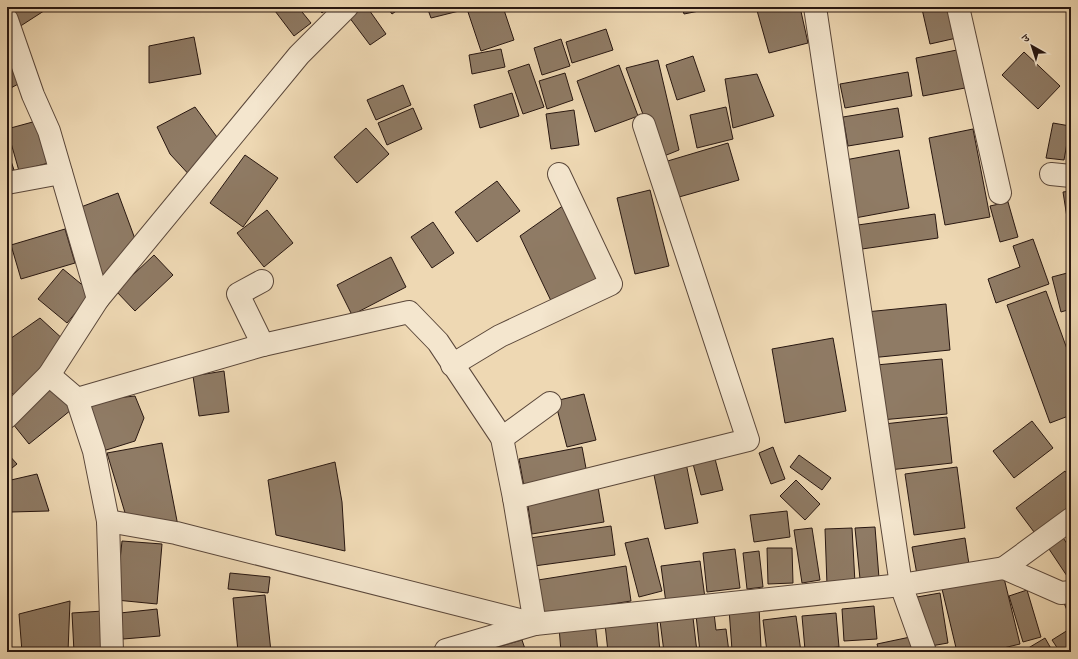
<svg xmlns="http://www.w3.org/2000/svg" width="1078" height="659" font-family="Alegreya,'Noto Serif Devanagari',serif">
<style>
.building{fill:#8f7b65;stroke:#281711}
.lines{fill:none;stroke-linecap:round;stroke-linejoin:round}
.minor-casing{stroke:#5a473a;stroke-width:24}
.minor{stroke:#f4e6ce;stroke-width:22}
</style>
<rect width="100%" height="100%" fill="#eed8b3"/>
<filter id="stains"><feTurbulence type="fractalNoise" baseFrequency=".005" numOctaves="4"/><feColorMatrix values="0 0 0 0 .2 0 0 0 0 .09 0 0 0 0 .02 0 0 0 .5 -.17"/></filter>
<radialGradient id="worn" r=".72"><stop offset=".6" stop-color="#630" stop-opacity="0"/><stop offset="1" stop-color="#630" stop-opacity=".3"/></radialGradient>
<g class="building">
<polygon points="13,7 50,7 19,27 8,10"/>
<polygon points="272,7 298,7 311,23 294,36"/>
<polygon points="317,7 329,7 322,13"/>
<polygon points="363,7 367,7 386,34 370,45 349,17"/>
<polygon points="387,7 402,7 392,14"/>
<polygon points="427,7 463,7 463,10 431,18"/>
<polygon points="484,7 503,7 514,40 481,51 468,12"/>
<polygon points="682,7 703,7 704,10 684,14"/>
<polygon points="756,7 800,7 808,43 769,53"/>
<polygon points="929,7 954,7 961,37 930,44 922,9"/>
<polygon points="606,29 613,50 572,63 566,42"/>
<polygon points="194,37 201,74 149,83 149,46"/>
<polygon points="561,39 570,66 542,75 534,48"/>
<polygon points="501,49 505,67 472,74 469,55"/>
<polygon points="957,50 965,88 923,96 916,58"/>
<polygon points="1024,52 1060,86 1038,109 1002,75"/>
<polygon points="7,53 22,82 7,90"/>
<polygon points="693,56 705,91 677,100 666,65"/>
<polygon points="658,60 679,150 659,158 626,68"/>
<polygon points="529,64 544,107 523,114 508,71"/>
<polygon points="619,65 638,116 595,132 577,81"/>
<polygon points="908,72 912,96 845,108 840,84"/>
<polygon points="565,73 573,100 547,109 539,81"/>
<polygon points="757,74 774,116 733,128 725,79"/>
<polygon points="403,85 411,105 376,120 367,100"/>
<polygon points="512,93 519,116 480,128 474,105"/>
<polygon points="195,107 222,144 193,179 170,154 157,127"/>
<polygon points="726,107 733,139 697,148 690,115"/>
<polygon points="413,108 422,129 387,145 378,123"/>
<polygon points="898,108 903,137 848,146 843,117"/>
<polygon points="574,110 579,145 551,149 546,114"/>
<polygon points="40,120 52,162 19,171 7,129"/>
<polygon points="1053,123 1070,126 1064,160 1046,158"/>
<polygon points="366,128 389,154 357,183 334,157"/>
<polygon points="973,129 990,217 945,225 929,138"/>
<polygon points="728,143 739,180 672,199 661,163"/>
<polygon points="7,149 14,170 7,172"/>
<polygon points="899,150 909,208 855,218 845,160"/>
<polygon points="245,155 278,178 243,227 210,203"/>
<polygon points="497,181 520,211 477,242 455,212"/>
<polygon points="650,190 669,266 635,274 617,198"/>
<polygon points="1071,191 1071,224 1068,224 1063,192"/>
<polygon points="118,193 138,247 104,278 86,245 73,210"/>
<polygon points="1008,202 1018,237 1000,242 990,206"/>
<polygon points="564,205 601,280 553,305 520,236"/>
<polygon points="267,210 293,243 264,267 237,233"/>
<polygon points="935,214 938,238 862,249 858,225"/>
<polygon points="433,222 454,253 432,268 411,237"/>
<polygon points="65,229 75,263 21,279 11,245"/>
<polygon points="1033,239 1049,284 996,303 988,279 1020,267 1013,246"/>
<polygon points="154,255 173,275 135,311 116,291"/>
<polygon points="391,257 406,287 352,315 337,285"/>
<polygon points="63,269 92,293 67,323 38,299"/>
<polygon points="1071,272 1071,309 1061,312 1052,277"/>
<polygon points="1046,291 1071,360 1071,415 1050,423 1007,305"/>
<polygon points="946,304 950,350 870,358 866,312"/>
<polygon points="40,318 66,342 15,396 7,389 7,341"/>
<polygon points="833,338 846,411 785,423 772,349"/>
<polygon points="942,359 947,414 881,420 876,365"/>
<polygon points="224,371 229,412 199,416 193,376"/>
<polygon points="51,385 71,410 29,444 9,419"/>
<polygon points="584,394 596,440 567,447 555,401"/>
<polygon points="135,396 144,418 135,441 103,451 88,401"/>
<polygon points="947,417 952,463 889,470 884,424"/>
<polygon points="1032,421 1053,448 1014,478 993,451"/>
<polygon points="162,443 178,526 126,516 107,453"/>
<polygon points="582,447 588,479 525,492 519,459"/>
<polygon points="773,447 785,479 771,484 759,453"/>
<polygon points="713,451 723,490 701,495 691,456"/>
<polygon points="7,453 17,464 7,472"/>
<polygon points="799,455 831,478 822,490 790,467"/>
<polygon points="335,462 342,502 345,551 276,535 268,480"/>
<polygon points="686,463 698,523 665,529 653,470"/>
<polygon points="957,467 965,528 914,535 905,474"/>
<polygon points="1065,471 1071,479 1071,510 1037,536 1016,508"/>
<polygon points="37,474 49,511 11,512 11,480"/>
<polygon points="796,480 820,504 805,520 780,496"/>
<polygon points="598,487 604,522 532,534 527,499"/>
<polygon points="787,511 790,537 754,542 750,515"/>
<polygon points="611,526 615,555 534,566 530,538"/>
<polygon points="875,527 879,578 860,579 855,528"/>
<polygon points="812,528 820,580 802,583 794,530"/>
<polygon points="852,528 855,583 827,585 825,529"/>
<polygon points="1062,536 1071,550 1071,582 1047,546"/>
<polygon points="648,538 662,591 639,597 625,543"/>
<polygon points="965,538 970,571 918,580 912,547"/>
<polygon points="122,541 162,544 157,604 116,600"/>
<polygon points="767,548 792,548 793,583 768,584"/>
<polygon points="735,549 740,588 707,592 703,553"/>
<polygon points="759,551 763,587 747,589 743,553"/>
<polygon points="700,561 705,598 666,603 661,566"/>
<polygon points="626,566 631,601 543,615 538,580"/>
<polygon points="230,573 270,577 268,593 228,589"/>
<polygon points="1003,574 1020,644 987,652 957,652 942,589"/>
<polygon points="1027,590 1041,637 1023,642 1009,596"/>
<polygon points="940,593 948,643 925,647 917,597"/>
<polygon points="265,595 271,652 238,652 233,598"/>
<polygon points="1071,600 1071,620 1064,603"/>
<polygon points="70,601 68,652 22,652 19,614"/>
<polygon points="874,606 877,639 844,641 842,609"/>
<polygon points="759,607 761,648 732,650 729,609"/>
<polygon points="157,609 160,636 123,639 120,613"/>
<polygon points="692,609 697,652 664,652 659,613"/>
<polygon points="103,611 105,652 74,652 72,613"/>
<polygon points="714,613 716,630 726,629 729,652 700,652 696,615"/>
<polygon points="836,613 839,647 805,650 802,616"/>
<polygon points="796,616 801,652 767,652 763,620"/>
<polygon points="657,619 660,652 608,652 605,624"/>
<polygon points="595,623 598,652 561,652 559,627"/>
<polygon points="1068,630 1071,635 1071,652 1060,652 1052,640"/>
<polygon points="915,636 918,652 879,652 877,644"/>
<polygon points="1045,638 1053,652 1027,652 1025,650"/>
<polygon points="522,640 526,652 480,652"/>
</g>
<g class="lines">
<defs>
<g id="minor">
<polyline points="815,7 901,585 925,652"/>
<polyline points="958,7 1000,193"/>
<polyline points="7,20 33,95 49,131 98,299"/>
<polyline points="1051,174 1071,176"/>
<polyline points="7,183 61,173"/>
<polyline points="262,281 238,294 263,345"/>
<polyline points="452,365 500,336 611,284 559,174"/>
<polyline points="49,375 77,399 94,451 108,521 112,652"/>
<polyline points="77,399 263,345 409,312 438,342 502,438 514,498 535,624 446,650 445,652"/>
<polyline points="7,417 49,375 98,299 299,55 347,7"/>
<polyline points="502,438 550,403"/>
<polyline points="514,498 748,440 644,125"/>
<polyline points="108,521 176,533 535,624 901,585 1004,568 1061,593 1071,592"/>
<polyline points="1004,568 1071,519"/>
</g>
</defs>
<use href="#minor" class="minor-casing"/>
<use href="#minor" class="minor"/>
</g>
<rect width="1078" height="659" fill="none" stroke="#eed8b3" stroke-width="24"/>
<rect x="8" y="8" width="1062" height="643" fill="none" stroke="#281711" stroke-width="2"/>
<rect x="12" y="12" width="1054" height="635" fill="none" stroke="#281711"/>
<g transform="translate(1032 46) rotate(321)" stroke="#f4e6ce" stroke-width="3" paint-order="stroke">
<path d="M0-3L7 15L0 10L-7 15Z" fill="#281711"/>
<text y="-6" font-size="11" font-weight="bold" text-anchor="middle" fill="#281711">उ</text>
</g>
<rect width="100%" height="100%" filter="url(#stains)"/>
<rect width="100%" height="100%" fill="url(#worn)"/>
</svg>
